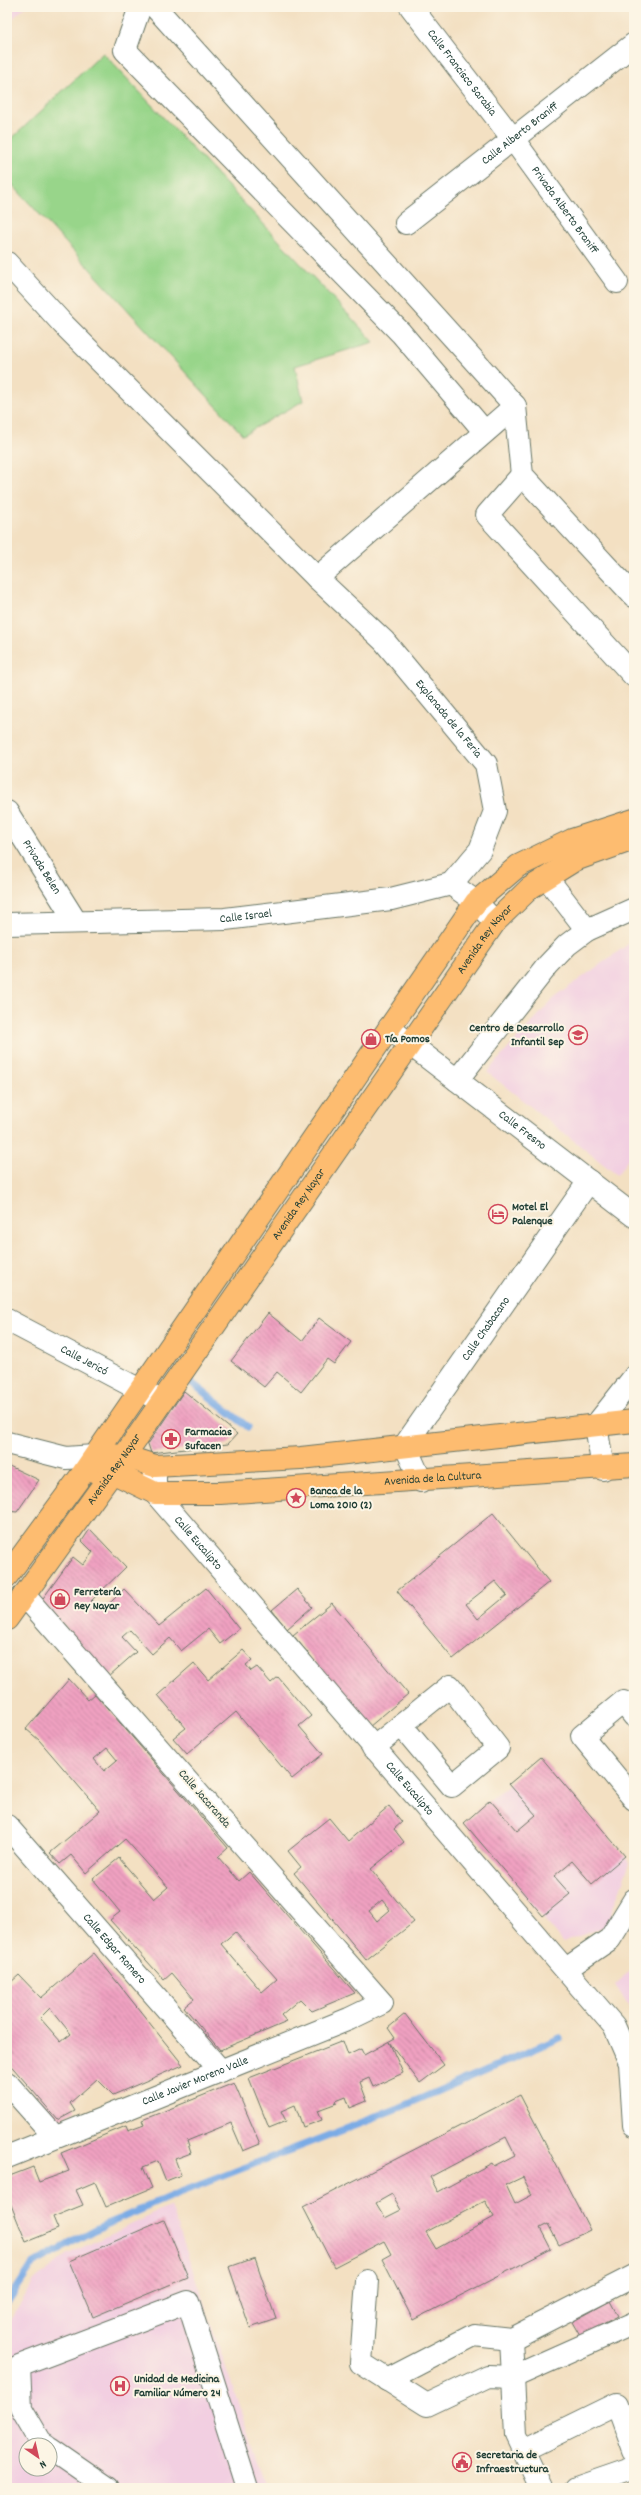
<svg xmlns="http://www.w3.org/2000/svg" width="641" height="2495" font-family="Dekko,sans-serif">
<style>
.built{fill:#f2cfe1;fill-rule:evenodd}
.park{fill:#98d58a;stroke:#5c895f}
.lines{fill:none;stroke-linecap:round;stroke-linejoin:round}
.stream{stroke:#7aabe5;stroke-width:7}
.building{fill:url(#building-back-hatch);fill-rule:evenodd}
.minor-casing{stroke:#697666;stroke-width:24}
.major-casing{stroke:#697666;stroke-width:24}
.minor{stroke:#fff;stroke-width:22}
.major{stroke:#fdbc70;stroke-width:22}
.labels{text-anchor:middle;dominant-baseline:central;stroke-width:4;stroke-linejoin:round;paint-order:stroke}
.street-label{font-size:12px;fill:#1f3d34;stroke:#fcf5e5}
.poi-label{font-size:12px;font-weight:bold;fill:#1f3d34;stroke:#fcf5e5;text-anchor:start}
</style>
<defs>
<pattern id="building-back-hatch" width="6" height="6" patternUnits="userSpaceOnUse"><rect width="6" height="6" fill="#f0a1c1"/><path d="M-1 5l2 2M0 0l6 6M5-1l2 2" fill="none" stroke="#c2849e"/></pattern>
</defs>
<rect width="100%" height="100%" fill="#fcf5e5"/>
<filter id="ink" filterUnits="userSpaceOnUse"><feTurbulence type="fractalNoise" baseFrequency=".025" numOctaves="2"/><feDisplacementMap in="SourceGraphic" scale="8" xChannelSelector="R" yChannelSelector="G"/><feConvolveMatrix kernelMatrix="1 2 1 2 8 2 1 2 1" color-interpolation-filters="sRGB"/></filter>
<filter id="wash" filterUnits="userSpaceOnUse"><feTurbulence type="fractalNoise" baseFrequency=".012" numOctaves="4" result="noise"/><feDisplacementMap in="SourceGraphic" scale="16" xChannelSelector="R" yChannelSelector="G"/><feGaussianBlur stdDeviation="0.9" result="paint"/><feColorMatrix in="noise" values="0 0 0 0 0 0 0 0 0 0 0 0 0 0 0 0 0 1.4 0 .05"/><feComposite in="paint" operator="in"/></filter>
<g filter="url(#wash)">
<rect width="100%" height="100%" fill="#f3e0c2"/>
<g class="built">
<polygon points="7,7 25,7 7,24"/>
<polygon points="634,940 634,1151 617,1175 487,1072 555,997"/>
<polygon points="541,1757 630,1863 606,1926 563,1942 464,1823"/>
<polygon points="634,1967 634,2015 615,1985"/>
<path d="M171 2206 267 2488H7V2326L34 2281 66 2255ZM26 2445H50V2469H26Z"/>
</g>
<polygon class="park" points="103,53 374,342 295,366 303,401 243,435 7,179 7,143"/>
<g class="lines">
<g class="stream">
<polyline points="192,1383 248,1427"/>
<polyline points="7,2303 33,2264 94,2230 176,2194 399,2108 560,2038"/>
</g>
</g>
<g id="blocks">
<g class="building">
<polygon points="268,1313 302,1341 319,1318 351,1342 334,1364 327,1359 301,1392 277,1372 264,1387 231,1361"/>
<polygon points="184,1391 237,1434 228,1444 151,1453 148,1444"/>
<polygon points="7,1465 39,1480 17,1512 7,1511"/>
<path d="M493 1513 549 1582 453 1659 397 1591ZM495 1581 507 1595 478 1619 466 1604Z"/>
<polygon points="90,1529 126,1567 91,1601 105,1608 124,1589 159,1626 206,1588 239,1629 220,1644 208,1629 181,1651 170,1638 152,1654 130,1630 122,1637 136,1652 109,1676 41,1601 73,1557 83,1565 93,1552 82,1541"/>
<polygon points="297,1589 312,1607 287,1629 272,1610"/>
<polygon points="332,1603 408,1694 369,1727 293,1635"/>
<polygon points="243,1650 252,1660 246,1665 251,1671 257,1667 271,1683 278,1677 311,1716 299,1726 323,1754 292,1779 236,1712 187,1754 173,1738 186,1728 158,1695 194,1663 208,1680"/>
<path d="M69 1679 88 1700 95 1694 228 1848 218 1857 239 1881 249 1872 355 1993 312 2011 300 1999 281 2015 287 2022 220 2050 184 2007 194 1999 172 1973 164 1980 110 1920 120 1912 93 1879 119 1858 154 1899 168 1887 125 1839 86 1873 71 1855 60 1864 50 1853 100 1811 39 1740 26 1729ZM107 1748 117 1760 104 1771 94 1759ZM235 1932 277 1979 262 1992 221 1944Z"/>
<polygon points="541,1757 625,1856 592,1884 572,1861 554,1876 570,1894 543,1916 464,1823 490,1800 517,1831 536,1815 509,1784"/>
<path d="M389 1806 402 1822 394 1829 404 1842 371 1869 414 1922 366 1960 294 1873 301 1867 288 1851 329 1818 348 1841ZM382 1900 390 1910 377 1921 369 1911Z"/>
<path d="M94 1953 183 2065 113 2095 97 2079 70 2103 75 2111 58 2120 7 2061V1980L10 1983 19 1975 41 1998ZM50 2008 71 2034 61 2042 40 2018Z"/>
<polygon points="405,2014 444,2065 420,2083 389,2042 403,2073 373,2087 369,2078 360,2082 367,2101 350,2108 346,2097 336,2101 337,2103 318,2110 322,2120 303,2127 295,2105 281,2111 286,2121 269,2128 249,2078 343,2041 348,2055 361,2049 364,2055 395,2038 388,2028"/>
<polygon points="234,2083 260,2144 243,2151 231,2123 187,2141 191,2153 175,2159 181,2175 166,2181 158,2161 143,2167 152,2188 106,2207 95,2182 76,2190 83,2205 53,2217 58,2229 26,2242 7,2195 7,2177 33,2167 39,2182 69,2171 61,2153 126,2126 128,2131 144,2125 142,2120"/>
<path d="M520 2095 590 2230 559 2245 548 2224 540 2228 551 2249 413 2320 382 2259 391 2254 384 2241 334 2267 303 2207ZM506 2137 515 2155 494 2166 492 2163 438 2192 430 2177ZM523 2177 532 2195 515 2204 506 2185ZM392 2194 401 2210 385 2218 376 2203ZM485 2201 494 2217 436 2249 426 2232Z"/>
<polygon points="164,2220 188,2277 93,2317 69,2261"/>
<polygon points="255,2258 276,2319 250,2328 229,2267"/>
<polygon points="610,2301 618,2316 580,2336 572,2322"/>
</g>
</g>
</g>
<g filter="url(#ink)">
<use href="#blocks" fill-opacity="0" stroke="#697666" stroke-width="1"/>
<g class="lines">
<defs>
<g id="minor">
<polyline points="140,7 125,50 401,333 484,431"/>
<polyline points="155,7 515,406 522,475 634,596"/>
<path id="s1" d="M411 7 513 139 617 282"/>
<path id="s2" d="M406 223 634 44"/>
<polyline points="7,263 63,324 317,578 515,406"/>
<polyline points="522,475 487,515 634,676"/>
<path id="s3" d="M317 578 384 641 486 764 495 811 480 850 451 884"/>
<path id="s4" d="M7 812 76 922"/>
<polyline points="547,878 587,930"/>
<path id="s5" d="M7 924 225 919 391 899 451 884 476 902 495 922"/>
<path id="s6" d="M389 1028 634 1216"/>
<polyline points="457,1080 548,965 567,945 587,930 634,909"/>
<path id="s7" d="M7 1320 161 1401"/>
<polyline points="7,1443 66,1458 94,1456"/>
<path id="s8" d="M155 1466V1493L614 2026 630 2063 634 2125"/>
<polyline points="603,1469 596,1425 634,1377"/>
<path id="s9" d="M421 1481 405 1445 589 1181"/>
<polyline points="634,1716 623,1702 582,1736 634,1799"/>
<polyline points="373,1748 450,1686 498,1748 452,1786 401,1725"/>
<path id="s10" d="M7 1826 221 2071"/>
<polyline points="566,1969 610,1939 634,1900"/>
<polyline points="7,2083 55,2137"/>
<path id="s11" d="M7 2157 349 2019 382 2003 24 1595"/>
<polyline points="367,2281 361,2363 427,2405 488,2376 513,2377 634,2323"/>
<polyline points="511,2339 516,2435 541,2488"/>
<polyline points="387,2380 474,2335 511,2339 634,2276"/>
<polyline points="46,2445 41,2442 21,2408 19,2366 188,2302 247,2488"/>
<polyline points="50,2448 108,2488"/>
<polyline points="523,2450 617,2404 634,2451"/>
<polyline points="576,2488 634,2468"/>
</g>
<g id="major">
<polyline points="109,1455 124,1456 155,1466 301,1458 634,1421"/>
<path id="s12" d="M97 1472H112L155 1493H220L634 1465"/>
<polyline points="7,1576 83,1473 476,902 518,866 572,840 634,820"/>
<path id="s13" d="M7 1619 124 1456 495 922 530 888 575 860 634 839"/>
</g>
</defs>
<use href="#minor" class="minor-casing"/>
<use href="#major" class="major-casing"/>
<use href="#minor" class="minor"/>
<use href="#major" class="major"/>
</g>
</g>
<defs>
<symbol id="school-ring" viewBox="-11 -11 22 22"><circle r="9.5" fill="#fcf5e5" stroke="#d1495b" stroke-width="1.5"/><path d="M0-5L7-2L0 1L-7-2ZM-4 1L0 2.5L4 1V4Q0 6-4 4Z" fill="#d1495b"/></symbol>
<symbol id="shop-ring" viewBox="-11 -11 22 22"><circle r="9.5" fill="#fcf5e5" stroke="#d1495b" stroke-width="1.5"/><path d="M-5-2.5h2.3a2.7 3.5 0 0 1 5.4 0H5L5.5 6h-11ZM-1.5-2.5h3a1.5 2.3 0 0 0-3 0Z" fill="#d1495b"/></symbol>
<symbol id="hotel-ring" viewBox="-11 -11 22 22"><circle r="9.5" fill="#fcf5e5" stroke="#d1495b" stroke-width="1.5"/><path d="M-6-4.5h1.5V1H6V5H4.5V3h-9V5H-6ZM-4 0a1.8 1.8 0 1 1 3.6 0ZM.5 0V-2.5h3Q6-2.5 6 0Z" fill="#d1495b"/></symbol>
<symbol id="pharmacy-ring" viewBox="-11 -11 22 22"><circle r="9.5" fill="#fcf5e5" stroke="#d1495b" stroke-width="1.5"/><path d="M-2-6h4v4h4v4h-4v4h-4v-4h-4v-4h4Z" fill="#d1495b"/></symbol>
<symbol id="sight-ring" viewBox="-11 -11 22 22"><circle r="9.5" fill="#fcf5e5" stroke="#d1495b" stroke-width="1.5"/><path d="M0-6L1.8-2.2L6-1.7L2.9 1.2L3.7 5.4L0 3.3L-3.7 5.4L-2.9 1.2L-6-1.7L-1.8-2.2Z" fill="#d1495b"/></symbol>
<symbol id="hospital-ring" viewBox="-11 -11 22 22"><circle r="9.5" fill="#fcf5e5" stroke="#d1495b" stroke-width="1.5"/><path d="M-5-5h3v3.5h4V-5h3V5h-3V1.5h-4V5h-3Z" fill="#d1495b"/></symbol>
<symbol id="civic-ring" viewBox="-11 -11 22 22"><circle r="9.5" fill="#fcf5e5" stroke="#d1495b" stroke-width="1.5"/><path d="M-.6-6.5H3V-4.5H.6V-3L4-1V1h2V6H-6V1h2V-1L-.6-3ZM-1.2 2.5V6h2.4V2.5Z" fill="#d1495b"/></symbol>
</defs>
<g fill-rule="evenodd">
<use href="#school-ring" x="567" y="1024" width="22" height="22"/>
<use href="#shop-ring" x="360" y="1028" width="22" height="22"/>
<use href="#hotel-ring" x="487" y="1203" width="22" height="22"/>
<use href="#pharmacy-ring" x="160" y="1428" width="22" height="22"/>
<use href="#sight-ring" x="285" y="1487" width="22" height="22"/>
<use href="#shop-ring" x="49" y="1588" width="22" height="22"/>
<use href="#hospital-ring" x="109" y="2375" width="22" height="22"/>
<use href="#civic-ring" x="451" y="2451" width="22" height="22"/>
</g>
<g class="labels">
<g class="street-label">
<text stroke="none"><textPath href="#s1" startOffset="83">Calle Francisco Sarabia</textPath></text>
<text stroke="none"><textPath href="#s2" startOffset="145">Calle Alberto Braniff</textPath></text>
<text stroke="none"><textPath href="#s1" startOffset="255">Privada Alberto Braniff</textPath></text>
<text stroke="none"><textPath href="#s3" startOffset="193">Explanada de la Feria</textPath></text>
<text stroke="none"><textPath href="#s4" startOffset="65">Privada Belen</textPath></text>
<text stroke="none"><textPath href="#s5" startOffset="239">Calle Israel</textPath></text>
<text stroke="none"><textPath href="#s13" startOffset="831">Avenida Rey Nayar</textPath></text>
<text stroke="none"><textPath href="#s6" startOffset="168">Calle Fresno</textPath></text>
<text stroke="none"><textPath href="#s13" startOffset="507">Avenida Rey Nayar</textPath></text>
<text stroke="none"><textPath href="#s9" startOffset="181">Calle Chabacano</textPath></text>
<text stroke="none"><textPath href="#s7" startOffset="87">Calle Jericó</textPath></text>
<text stroke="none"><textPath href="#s13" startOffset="184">Avenida Rey Nayar</textPath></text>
<text stroke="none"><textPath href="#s12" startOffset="341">Avenida de la Cultura</textPath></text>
<text stroke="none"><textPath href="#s8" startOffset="93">Calle Eucalipto</textPath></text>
<text stroke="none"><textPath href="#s8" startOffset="417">Calle Eucalipto</textPath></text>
<text transform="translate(204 1799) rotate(49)">Calle Jacaranda</text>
<text stroke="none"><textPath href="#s10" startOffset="163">Calle Edgar Romero</textPath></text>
<text stroke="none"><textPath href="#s11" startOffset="203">Calle Javier Moreno Valle</textPath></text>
</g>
<g class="poi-label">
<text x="564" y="1028" text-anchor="end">Centro de Desarrollo<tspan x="564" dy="14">Infantil Sep</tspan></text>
<text x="385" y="1039">Tía Pomos</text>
<text x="512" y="1207">Motel El<tspan x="512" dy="14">Palenque</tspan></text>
<text x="185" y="1432">Farmacias<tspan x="185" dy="14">Sufacen</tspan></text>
<text x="310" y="1491">Banca de la<tspan x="310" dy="14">Loma 2010 (2)</tspan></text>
<text x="74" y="1592">Ferretería<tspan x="74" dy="14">Rey Nayar</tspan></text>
<text x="134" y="2379">Unidad de Medicina<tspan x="134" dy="14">Familiar Número 24</tspan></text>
<text x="476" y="2455">Secretaria de<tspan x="476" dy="14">Infraestructura</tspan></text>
</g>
</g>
<rect width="641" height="2495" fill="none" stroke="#fcf5e5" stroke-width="24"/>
<g transform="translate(38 2457) rotate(146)"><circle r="19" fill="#fcf5e5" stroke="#a4ab9e"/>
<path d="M0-3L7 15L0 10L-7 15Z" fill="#d1495b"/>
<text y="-6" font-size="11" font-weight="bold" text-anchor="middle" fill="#1f3d34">N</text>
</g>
</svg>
